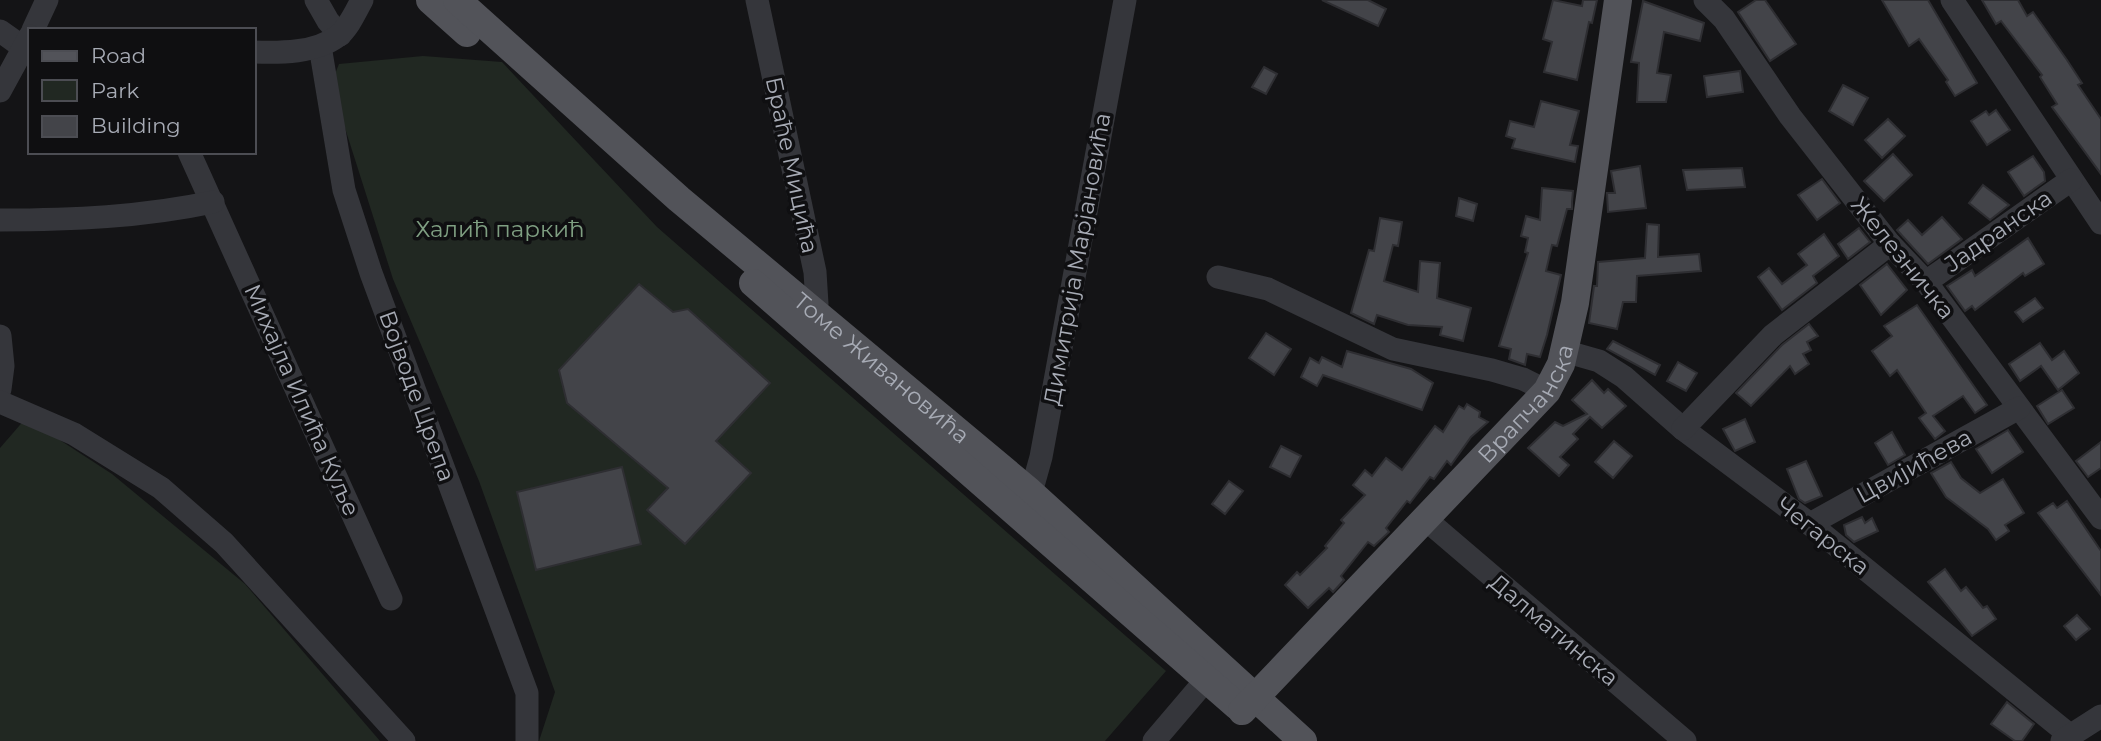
<svg xmlns="http://www.w3.org/2000/svg" width="2101" height="741" font-family="Montserrat,sans-serif">
<style>
.green{fill:#212822}
.building{fill:#434449;stroke:#2e2e32;stroke-width:2}
.lines{fill:none;stroke-linecap:round;stroke-linejoin:round}
.minor{stroke:#35363b;stroke-width:23}
.major{stroke:#525359;stroke-width:28}
.labels{text-anchor:middle;dominant-baseline:central;stroke-width:7;stroke-linejoin:round;paint-order:stroke}
.street-label{font-size:23px;fill:#a7abb5;stroke:#0f0f11}
.park-label{font-size:23px;fill:#7f9f82;stroke:#0f0f11}
</style>
<rect width="100%" height="100%" fill="#141416"/>
<g class="green">
<polygon points="423,56 502,62 657,227 1166,671 1105,741 539,741 555,692 479,481 393,279 331,84 339,64"/>
<polygon points="26,418 112,474 245,584 380,741 0,741 0,448"/>
</g>
<g class="building">
<polygon points="1322,0 1368,0 1386,9 1378,26"/>
<polygon points="1553,0 1582,6 1583,0 1597,0 1592,23 1589,22 1577,80 1544,72 1552,42 1543,39"/>
<polygon points="1756,0 1765,0 1796,44 1770,61 1738,12"/>
<polygon points="1882,0 1928,0 1977,83 1955,96 1946,82 1948,80 1919,39 1909,46"/>
<polygon points="1982,0 2018,0 2027,16 2033,12 2067,60 2082,83 2078,85 2101,119 2101,174 2052,107 2057,104 2040,77 2042,75 2001,21 1996,24"/>
<polygon points="1643,1 1704,23 1700,41 1664,32 1657,73 1671,75 1666,102 1637,102 1639,63 1631,62"/>
<polygon points="1264,67 1277,74 1266,94 1252,87"/>
<polygon points="1740,71 1743,92 1707,97 1704,76"/>
<polygon points="1843,85 1868,98 1853,125 1829,111"/>
<polygon points="1541,101 1579,111 1570,145 1578,146 1575,162 1512,148 1515,139 1506,136 1510,121 1534,127"/>
<polygon points="1996,110 2010,130 1987,145 1971,121 1986,111 1989,115"/>
<polygon points="1888,119 1905,136 1882,158 1865,140"/>
<polygon points="1893,154 1912,175 1884,201 1864,181"/>
<polygon points="2033,156 2044,172 2045,181 2024,196 2008,172"/>
<polygon points="1640,166 1646,208 1608,212 1607,193 1615,193 1611,171"/>
<polygon points="1742,168 1745,187 1687,190 1683,170"/>
<polygon points="1822,179 1840,203 1817,220 1798,195"/>
<polygon points="1983,185 2009,205 1990,220 1969,203"/>
<polygon points="1542,188 1573,191 1572,202 1572,209 1567,209 1557,246 1552,245 1546,271 1561,275 1547,335 1540,357 1527,354 1525,365 1509,359 1511,349 1499,346 1528,253 1525,252 1528,238 1521,236 1526,216 1540,220"/>
<polygon points="1459,198 1477,204 1473,221 1456,216"/>
<polygon points="1942,217 1962,239 1928,264 1897,230 1908,220 1922,235"/>
<polygon points="1380,218 1402,222 1398,246 1393,245 1384,281 1418,292 1420,261 1440,263 1437,298 1471,308 1463,341 1440,335 1442,327 1408,325 1377,315 1374,324 1351,313 1369,250 1374,251"/>
<polygon points="1647,224 1659,225 1658,257 1699,254 1701,271 1637,276 1636,302 1623,302 1617,329 1589,323 1594,286 1597,286 1598,262 1645,258"/>
<polygon points="1859,228 1870,242 1848,259 1838,244"/>
<polygon points="1824,234 1839,256 1813,276 1817,283 1782,310 1758,277 1769,268 1782,284 1807,265 1798,254"/>
<polygon points="2028,238 2044,264 2025,276 2023,273 1975,310 1972,306 1965,311 1947,286 1972,270 1975,276"/>
<polygon points="1887,264 1907,290 1881,315 1860,285"/>
<polygon points="639,284 673,312 688,309 770,383 716,441 751,473 685,544 647,510 668,488 567,403 559,370"/>
<polygon points="2035,298 2043,308 2023,322 2015,312"/>
<polygon points="1917,305 1987,405 1975,413 1963,396 1933,416 1945,431 1935,439 1919,418 1926,413 1897,370 1890,376 1872,351 1892,336 1884,326"/>
<polygon points="1809,324 1818,336 1807,342 1811,350 1803,354 1809,364 1795,374 1790,366 1751,406 1736,393 1782,345"/>
<polygon points="1266,333 1291,349 1274,375 1249,358"/>
<polygon points="1613,341 1660,365 1655,375 1607,349"/>
<polygon points="2040,343 2052,360 2064,351 2079,373 2058,390 2041,366 2020,381 2009,364"/>
<polygon points="1347,351 1411,369 1433,383 1422,410 1323,375 1317,386 1301,377 1310,358 1319,363 1322,357 1342,367"/>
<polygon points="1678,362 1697,373 1686,391 1667,381"/>
<polygon points="1592,380 1604,393 1608,389 1626,406 1602,428 1590,417 1573,434 1578,439 1560,457 1569,465 1559,476 1528,448 1555,422 1563,426 1587,414 1572,400"/>
<polygon points="2062,390 2074,408 2048,424 2037,406"/>
<polygon points="1467,404 1480,412 1479,417 1488,422 1471,437 1451,465 1447,461 1434,479 1430,477 1410,503 1407,501 1386,528 1389,532 1374,546 1368,542 1341,576 1344,580 1333,592 1329,588 1308,608 1285,585 1297,572 1300,575 1327,548 1325,546 1344,523 1341,520 1365,495 1353,485 1365,470 1372,476 1386,458 1402,470 1435,426 1443,432 1459,406 1464,409"/>
<polygon points="1745,419 1755,442 1735,451 1723,429"/>
<polygon points="2008,430 2023,452 1992,473 1976,449"/>
<polygon points="1892,432 1905,455 1888,465 1875,443"/>
<polygon points="1614,441 1632,456 1613,478 1595,462"/>
<polygon points="2101,442 2101,468 2088,477 2076,461"/>
<polygon points="1281,446 1301,456 1290,477 1270,467"/>
<polygon points="1806,461 1822,496 1805,503 1799,499 1787,469"/>
<polygon points="1951,462 1961,478 1980,493 2003,479 2024,513 2005,525 2009,531 1996,540 1988,529 1946,497 1931,473"/>
<polygon points="622,467 641,544 536,570 517,492"/>
<polygon points="1229,481 1243,491 1225,514 1212,504"/>
<polygon points="2067,501 2101,551 2101,595 2038,513 2053,503 2057,508"/>
<polygon points="1862,517 1865,523 1872,518 1878,531 1854,542 1846,535 1844,525"/>
<polygon points="1945,569 1961,591 1966,587 1983,608 1987,606 1996,619 1972,636 1928,582"/>
<polygon points="2077,615 2090,629 2076,640 2064,626"/>
<polygon points="2007,702 2034,724 2022,741 2015,741 1991,724"/>
</g>
<g class="lines">
<g class="minor">
<polyline points="316,0 328,21 340,35"/>
<polyline points="757,0 815,272 817,304 804,324"/>
<polyline points="1705,0 1724,19 1790,116 1890,244 1926,282 2101,518"/>
<polyline points="1952,0 2101,223"/>
<polyline points="33,30 47,0"/>
<polyline points="0,31 24,48"/>
<polyline points="320,46 344,190 371,273 527,693 527,741"/>
<path d="M254 52C280 53 316 53 338 36 348 29 356 11 362 0"/>
<polyline points="0,91 30,36"/>
<polyline points="189,152 391,599"/>
<path d="M0 220C72 220 142 217 213 202"/>
<polyline points="1218,277 1268,289 1393,349 1492,370 1523,379 1547,391"/>
<polyline points="1926,282 2071,180"/>
<polyline points="0,336 3,366 0,389"/>
<polyline points="1564,351 1599,361 1624,377 1683,429 1810,524 2072,737"/>
<polyline points="0,402 74,434 161,488 224,543 404,741"/>
<polyline points="1683,429 1773,335 1890,244"/>
<polyline points="1019,502 1034,482 1041,457 1125,0"/>
<polyline points="1424,518 1685,741"/>
<polyline points="1810,524 2019,408"/>
<polyline points="1154,741 1217,667"/>
<polyline points="2062,741 2101,716"/>
</g>
<g class="major">
<polyline points="430,0 467,33"/>
<path id="s1" d="M457 0 679 199 1029 491 1303 741"/>
<polyline points="753,283 1237,706"/>
<path id="s2" d="M1242 711 1547 391 1561 364 1575 303 1618 0"/>
</g>
</g>
<g class="labels">
<g class="street-label">
<text transform="translate(792 165) rotate(78)">Браће Мицића</text>
<text transform="translate(1998 231) rotate(-35)">Јадранска</text>
<text transform="translate(1903 258) rotate(51)">Железничка</text>
<text transform="translate(1077 259) rotate(-80)">Димитрија Марјановића</text>
<text stroke="none"><textPath href="#s1" startOffset="562">Томе Живановића</textPath></text>
<text transform="translate(417 396) rotate(70)">Војводе Црепа</text>
<text transform="translate(302 400) rotate(66)">Михајла Илића Куље</text>
<text stroke="none"><textPath href="#s2" startOffset="420">Врапчанска</textPath></text>
<text transform="translate(1914 466) rotate(-29)">Цвијићева</text>
<text transform="translate(1823 536) rotate(38)">Чегарска</text>
<text transform="translate(1554 630) rotate(40)">Далматинска</text>
</g>
<g class="park-label">
<text x="500" y="229">Халић паркић</text>
</g>
</g>
<rect x="28" y="28" width="228" height="126" fill="#0f0f11" stroke="#4c4d53" stroke-width="2"/>
<rect x="42" y="51" width="35" height="10" fill="#525359" stroke="#4c4d53" stroke-width="2"/>
<text x="91" y="63" font-size="21" fill="#a7abb5">Road</text>
<rect x="42" y="80" width="35" height="21" fill="#212822" stroke="#4c4d53" stroke-width="2"/>
<text x="91" y="98" font-size="21" fill="#a7abb5">Park</text>
<rect x="42" y="116" width="35" height="21" fill="#434449" stroke="#4c4d53" stroke-width="2"/>
<text x="91" y="133" font-size="21" fill="#a7abb5">Building</text>
</svg>
